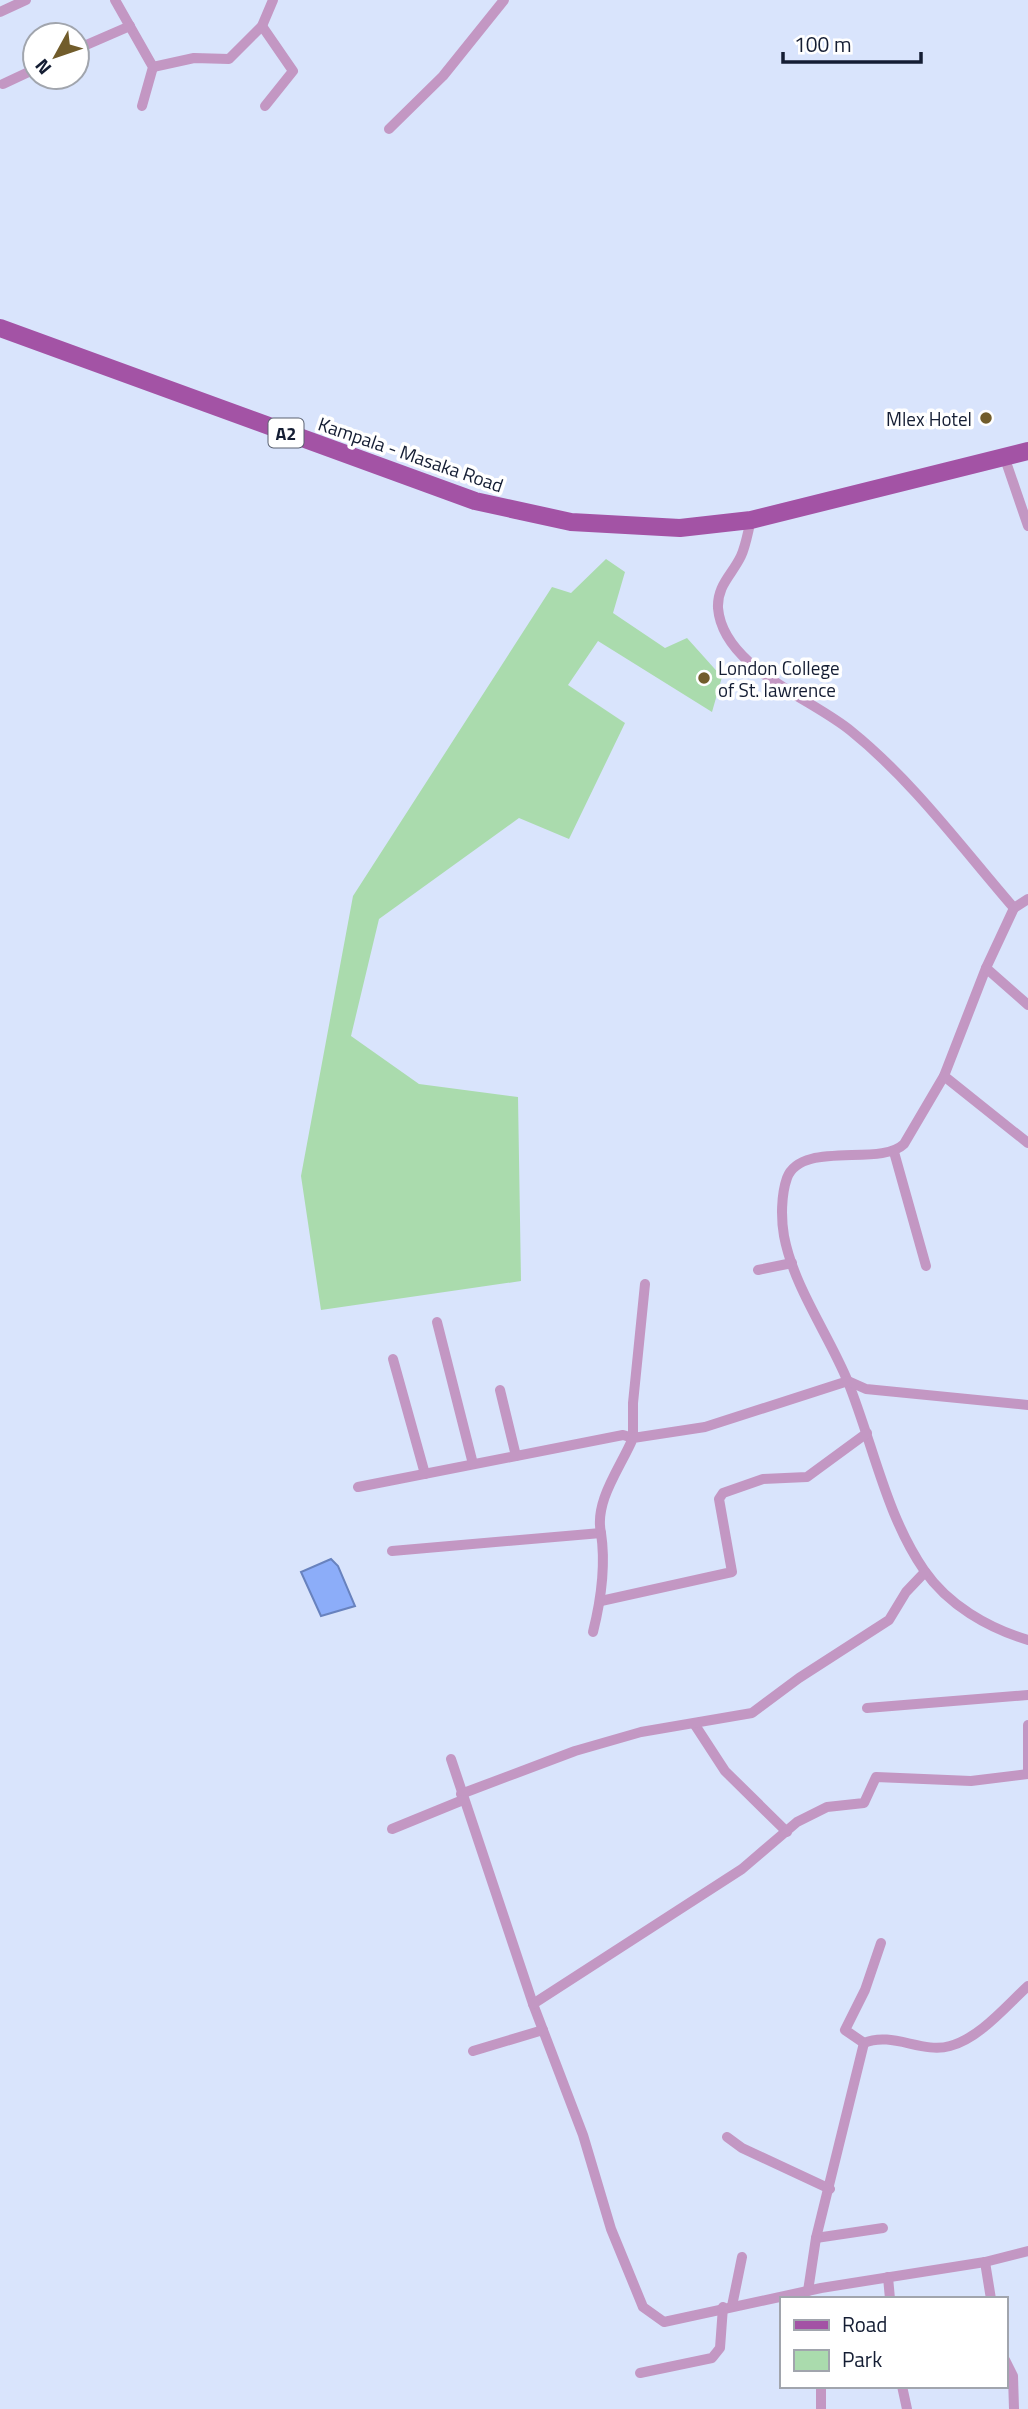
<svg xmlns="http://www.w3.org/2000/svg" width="1028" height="2409" font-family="'Titillium Web',sans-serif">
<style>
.green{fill:#aadbad}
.water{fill:#8cadf9;stroke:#6882be;stroke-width:2}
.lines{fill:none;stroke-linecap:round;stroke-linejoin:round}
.street{stroke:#c397c3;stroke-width:10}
.primary{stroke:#a353a5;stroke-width:18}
.poi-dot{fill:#715c2b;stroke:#fff;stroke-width:2.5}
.labels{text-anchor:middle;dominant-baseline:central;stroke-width:7;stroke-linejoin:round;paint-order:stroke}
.shield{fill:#fff;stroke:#5a6170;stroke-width:2}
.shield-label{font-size:18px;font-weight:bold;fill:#141d33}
.poi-label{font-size:19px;fill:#141d33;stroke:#fff;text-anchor:end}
.street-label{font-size:19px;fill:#141d33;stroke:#fff}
</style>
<rect width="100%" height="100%" fill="#d9e4fc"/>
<polygon class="green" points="606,559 625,572 613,613 665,648 687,638 722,677 712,712 598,641 568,685 625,723 569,839 519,818 379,919 351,1036 419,1084 518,1097 521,1281 321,1310 301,1176 353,896 552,587 571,593"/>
<polygon class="water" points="331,1559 338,1566 355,1606 321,1616 301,1572"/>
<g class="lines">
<g class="street">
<polyline points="115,0 153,67 142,106"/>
<polyline points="0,12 26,0"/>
<polyline points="262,26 293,71 265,106"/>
<polyline points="77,49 130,26"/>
<polyline points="153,67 194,58 229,59 262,26 273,0"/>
<polyline points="3,84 35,69"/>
<polyline points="389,129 443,76 504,0"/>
<polyline points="1004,456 1028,526"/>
<path d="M751 520C748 531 746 545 741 556 732 575 717 585 718 608 723 668 813 699 851 731 913 781 962 848 1014 908L986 968 944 1076 904 1144C881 1167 801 1140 787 1178 781 1195 781 1219 784 1236 794 1288 829 1335 848 1382 873 1444 886 1515 924 1570 948 1605 988 1628 1028 1640"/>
<polyline points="1014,908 1028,899"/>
<polyline points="986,968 1028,1005"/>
<polyline points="944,1076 1028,1143"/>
<polyline points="894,1152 926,1266"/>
<polyline points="758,1270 792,1263"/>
<polyline points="437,1322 473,1464"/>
<polyline points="393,1359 425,1474"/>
<polyline points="500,1390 516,1456"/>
<polyline points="358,1487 623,1435 633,1438 633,1403 645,1284"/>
<path d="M392 1551 601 1533C594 1501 621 1467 633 1438L705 1427 848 1381 866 1389 1028 1405"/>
<polyline points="601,1601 732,1572 719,1499 723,1493 763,1479 807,1477 867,1433"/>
<path d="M593 1632C601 1600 606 1566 601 1533"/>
<polyline points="867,1708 1028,1695"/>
<polyline points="695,1725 725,1771 787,1832"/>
<polyline points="1028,1725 1028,1774"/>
<polyline points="451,1759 533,2004 583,2135 611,2229 643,2307 664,2322 821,2288 985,2262 1028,2251"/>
<polyline points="461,1794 575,1751 641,1732 752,1713 799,1678 889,1620 906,1592 925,1572"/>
<polyline points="392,1829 463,1800"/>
<polyline points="533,2004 742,1869 797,1822 827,1807 864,1803 876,1777 971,1781 1028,1774"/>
<path d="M864 2043C892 2031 922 2054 950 2046 980 2038 1006 2006 1028 1986"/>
<polyline points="864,2043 845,2030 865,1990 881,1943"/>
<polyline points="473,2051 543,2030"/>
<polyline points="727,2137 742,2148 830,2189"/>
<polyline points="816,2238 883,2228"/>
<polyline points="985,2262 991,2299"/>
<polyline points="888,2277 890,2299"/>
<polyline points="808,2291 816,2238 864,2043"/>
<polyline points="732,2306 742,2257"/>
<polyline points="1005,2360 1013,2376 1014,2409"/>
<polyline points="640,2373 712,2358 720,2348 723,2307"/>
<polyline points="902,2386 907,2409"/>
<polyline points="821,2409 821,2386"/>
</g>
<polyline class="primary" points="0,328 475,501 571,522 680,528 751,520 1028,451"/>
</g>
<g class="poi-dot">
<circle cx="986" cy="418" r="7"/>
<circle cx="704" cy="678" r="7"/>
</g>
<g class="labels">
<rect class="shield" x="268.5" y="418.5" width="35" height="29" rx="5"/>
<g class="shield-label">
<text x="286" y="433">A2</text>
</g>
<g class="poi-label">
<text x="972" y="418">Mlex Hotel</text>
<text x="718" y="667" text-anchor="start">London College<tspan x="718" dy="22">of St. lawrence</tspan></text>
</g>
<g class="street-label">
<text transform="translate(411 454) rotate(19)">Kampala - Masaka Road</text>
</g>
</g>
<rect x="780" y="2297" width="228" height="91" fill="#ffffff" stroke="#a1a5ad" stroke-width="2"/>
<rect x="794" y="2320" width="35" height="10" fill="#a353a5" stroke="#a1a5ad" stroke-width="2"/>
<text x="842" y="2332" font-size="21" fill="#141d33">Road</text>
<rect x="794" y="2350" width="35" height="21" fill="#aadbad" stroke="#a1a5ad" stroke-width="2"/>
<text x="842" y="2367" font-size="21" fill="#141d33">Park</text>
<g transform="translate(56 56) rotate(230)"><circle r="33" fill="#ffffff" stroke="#a1a5ad" stroke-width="2"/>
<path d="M0-5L12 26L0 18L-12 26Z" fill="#715c2b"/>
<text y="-10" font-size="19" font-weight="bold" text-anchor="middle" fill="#141d33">N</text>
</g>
<path d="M783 52v10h138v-10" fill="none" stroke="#141d33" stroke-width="3.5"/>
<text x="794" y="52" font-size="21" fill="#141d33" stroke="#ffffff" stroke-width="5" paint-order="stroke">100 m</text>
</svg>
